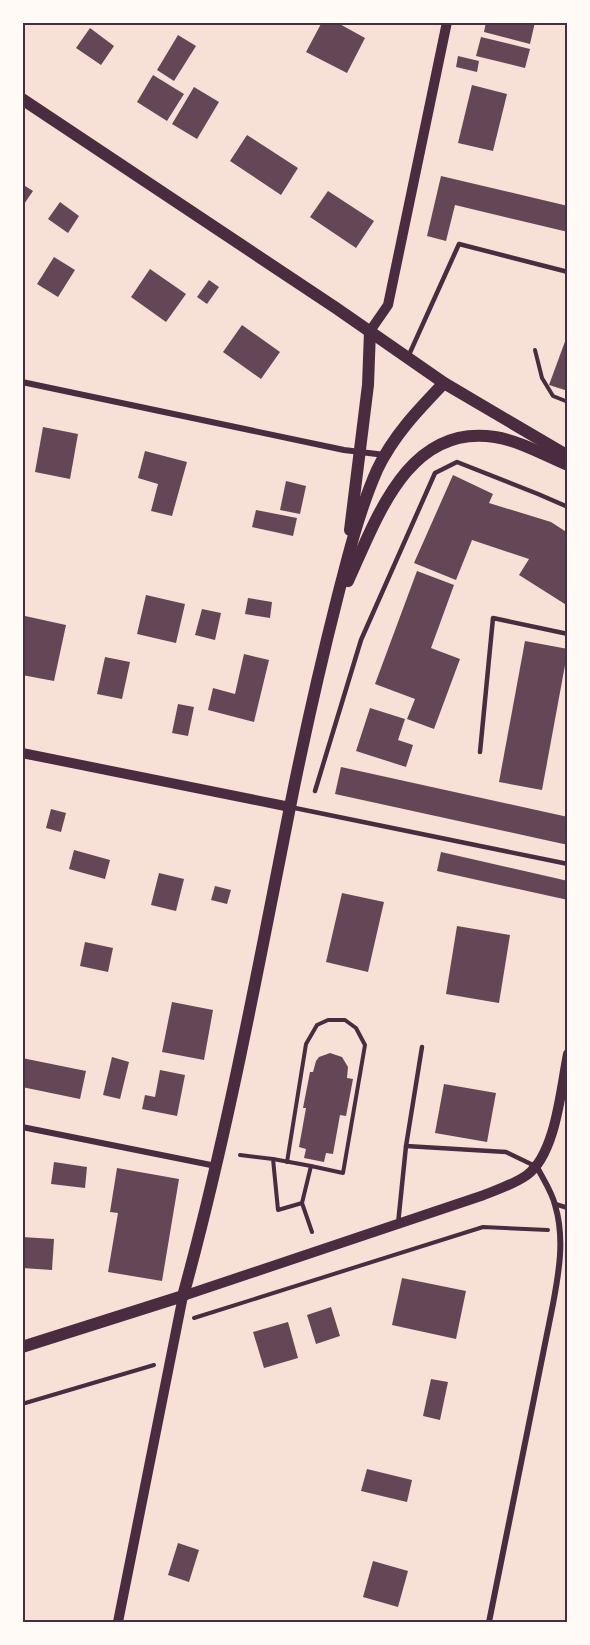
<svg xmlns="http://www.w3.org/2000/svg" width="590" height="1645" font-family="Montserrat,sans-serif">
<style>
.building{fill:#644757}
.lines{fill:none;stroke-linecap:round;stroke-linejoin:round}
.path{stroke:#4a2c40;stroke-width:4}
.service{stroke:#4a2c40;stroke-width:4.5}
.minor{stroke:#4a2c40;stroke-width:6}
.tertiary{stroke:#4a2c40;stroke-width:10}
.secondary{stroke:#4a2c40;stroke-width:12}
.neatline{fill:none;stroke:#4a2c40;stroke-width:2}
</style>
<rect width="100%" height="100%" fill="#f7e1d7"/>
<g class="building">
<polygon points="322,22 336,22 365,38 347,73 306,52"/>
<polygon points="486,22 535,22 530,44 484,32"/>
<polygon points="90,28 114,46 101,65 76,48"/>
<polygon points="178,35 196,46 174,81 157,70"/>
<polygon points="481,37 530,49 525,68 476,56"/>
<polygon points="458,56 479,61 477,72 456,67"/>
<polygon points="153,75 184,94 167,121 137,102"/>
<polygon points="472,85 507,94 493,151 458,143"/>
<polygon points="194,87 219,102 197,139 172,124"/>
<polygon points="247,135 298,168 281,195 230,161"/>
<polygon points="441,176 568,206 568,232 455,205 446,241 427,236"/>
<polygon points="22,184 33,191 22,207"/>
<polygon points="328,191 374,221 356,248 310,217"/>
<polygon points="60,202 79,216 68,233 48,219"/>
<polygon points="54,257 75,270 58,297 37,284"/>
<polygon points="150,269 186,294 166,322 131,297"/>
<polygon points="209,280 219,287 207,304 197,297"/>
<polygon points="242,325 280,352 261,379 223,352"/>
<polygon points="567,336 568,336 568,391 549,385"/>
<polygon points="43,427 78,434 70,479 35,472"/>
<polygon points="145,451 187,462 172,516 151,511 158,484 138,478"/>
<polygon points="453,475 493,494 489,503 551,522 568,533 568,606 519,575 529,559 472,540 456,580 414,563"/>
<polygon points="286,481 306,486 300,514 280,510"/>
<polygon points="256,510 297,518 293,536 252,527"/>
<polygon points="417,571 454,585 431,648 460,659 434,729 407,719 415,699 375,684"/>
<polygon points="146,595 185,604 176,643 137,634"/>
<polygon points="248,598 272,602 270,618 245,614"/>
<polygon points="202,609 221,613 215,640 195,635"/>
<polygon points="25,616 66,625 54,681 22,675 22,627"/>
<polygon points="525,641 568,649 542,790 499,782"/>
<polygon points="244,654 269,660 254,722 208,710 213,688 235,694"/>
<polygon points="105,657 130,662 122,699 97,694"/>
<polygon points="178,704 194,707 188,736 172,733"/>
<polygon points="370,708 405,719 398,740 413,745 406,767 356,751"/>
<polygon points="341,767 568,817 568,845 335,794"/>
<polygon points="51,809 66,813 61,832 46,828"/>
<polygon points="74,850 110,860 105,879 69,869"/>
<polygon points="441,852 568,881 568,900 437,871"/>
<polygon points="159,873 184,879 176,911 151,905"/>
<polygon points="215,886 231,890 227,904 211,900"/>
<polygon points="342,893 384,902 368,972 326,962"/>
<polygon points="457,926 510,935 499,1003 446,994"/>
<polygon points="85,942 113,948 108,972 80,966"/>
<polygon points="172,1002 213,1010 204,1060 162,1052"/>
<polygon points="330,1053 342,1057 348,1067 347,1078 353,1079 346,1116 340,1115 333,1154 326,1153 324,1162 304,1158 306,1149 299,1147 306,1108 303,1108 310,1072 313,1072 316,1061 319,1057"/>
<polygon points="112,1057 129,1062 120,1099 103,1095"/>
<polygon points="22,1058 86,1071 80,1099 22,1087"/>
<polygon points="160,1070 185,1075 177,1116 142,1109 145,1095 155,1097"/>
<polygon points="444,1084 496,1093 487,1142 435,1133"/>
<polygon points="54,1162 87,1167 85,1188 51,1184"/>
<polygon points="117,1168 179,1179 162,1281 108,1272 118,1213 110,1212"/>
<polygon points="22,1237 54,1239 52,1270 22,1268"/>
<polygon points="402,1278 466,1291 456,1339 392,1325"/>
<polygon points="331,1307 340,1336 316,1344 307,1315"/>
<polygon points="288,1322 298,1358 264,1368 253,1332"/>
<polygon points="431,1379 448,1382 440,1420 423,1416"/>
<polygon points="367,1469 412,1480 407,1502 361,1491"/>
<polygon points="178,1543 199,1550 189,1582 168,1575"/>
<polygon points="373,1561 408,1571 398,1607 363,1597"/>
</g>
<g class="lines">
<g class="path">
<polyline points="535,350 542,378 553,396 568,402"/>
<polyline points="240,1155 273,1159 278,1210 302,1203 312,1232"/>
<polyline points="273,1159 311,1166 302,1203"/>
<polyline points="287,1162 306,1044 317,1025 328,1020 345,1020 356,1028 365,1045 343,1173 311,1166"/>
<polyline points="194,1318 483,1227 548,1230"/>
<polyline points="22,1404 154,1365"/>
</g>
<g class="service">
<polyline points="408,357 459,244 568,272"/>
<polyline points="480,752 493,618 568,634"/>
<polyline points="315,791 361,640 435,473 457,462 538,494 568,507"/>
<polyline points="290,807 568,864"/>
<polyline points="406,1146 506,1152 535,1166"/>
<polyline points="555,1204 568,1208"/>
<polyline points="398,1224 406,1146 422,1047"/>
</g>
<g class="minor">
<polyline points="22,382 344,450 385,455"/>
<polyline points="22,1127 216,1166"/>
<path d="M489 1622 553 1304C559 1272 565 1238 555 1205 552 1192 543 1179 537 1167"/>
</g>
<g class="tertiary">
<polyline points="370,331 388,305 447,22"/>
<polyline points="22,753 290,807"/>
<path d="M118 1622 183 1296 481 1196C496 1190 513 1185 527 1175 556 1154 561 1088 568 1054"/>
</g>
<g class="secondary">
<polyline points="22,99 336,308 444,383 568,456"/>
<polyline points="350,530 368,385 370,331"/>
<path d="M348 581C377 518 408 423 495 437 520 441 544 455 568 465"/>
<path d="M22 1347 183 1296C229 1129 260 957 294 787 307 724 321 662 337 599 348 556 359 511 377 470 393 436 418 410 444 383"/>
</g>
</g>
<rect width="590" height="1645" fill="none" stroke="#fffaf5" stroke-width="48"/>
<rect x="24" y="24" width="542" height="1597" class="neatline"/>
</svg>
